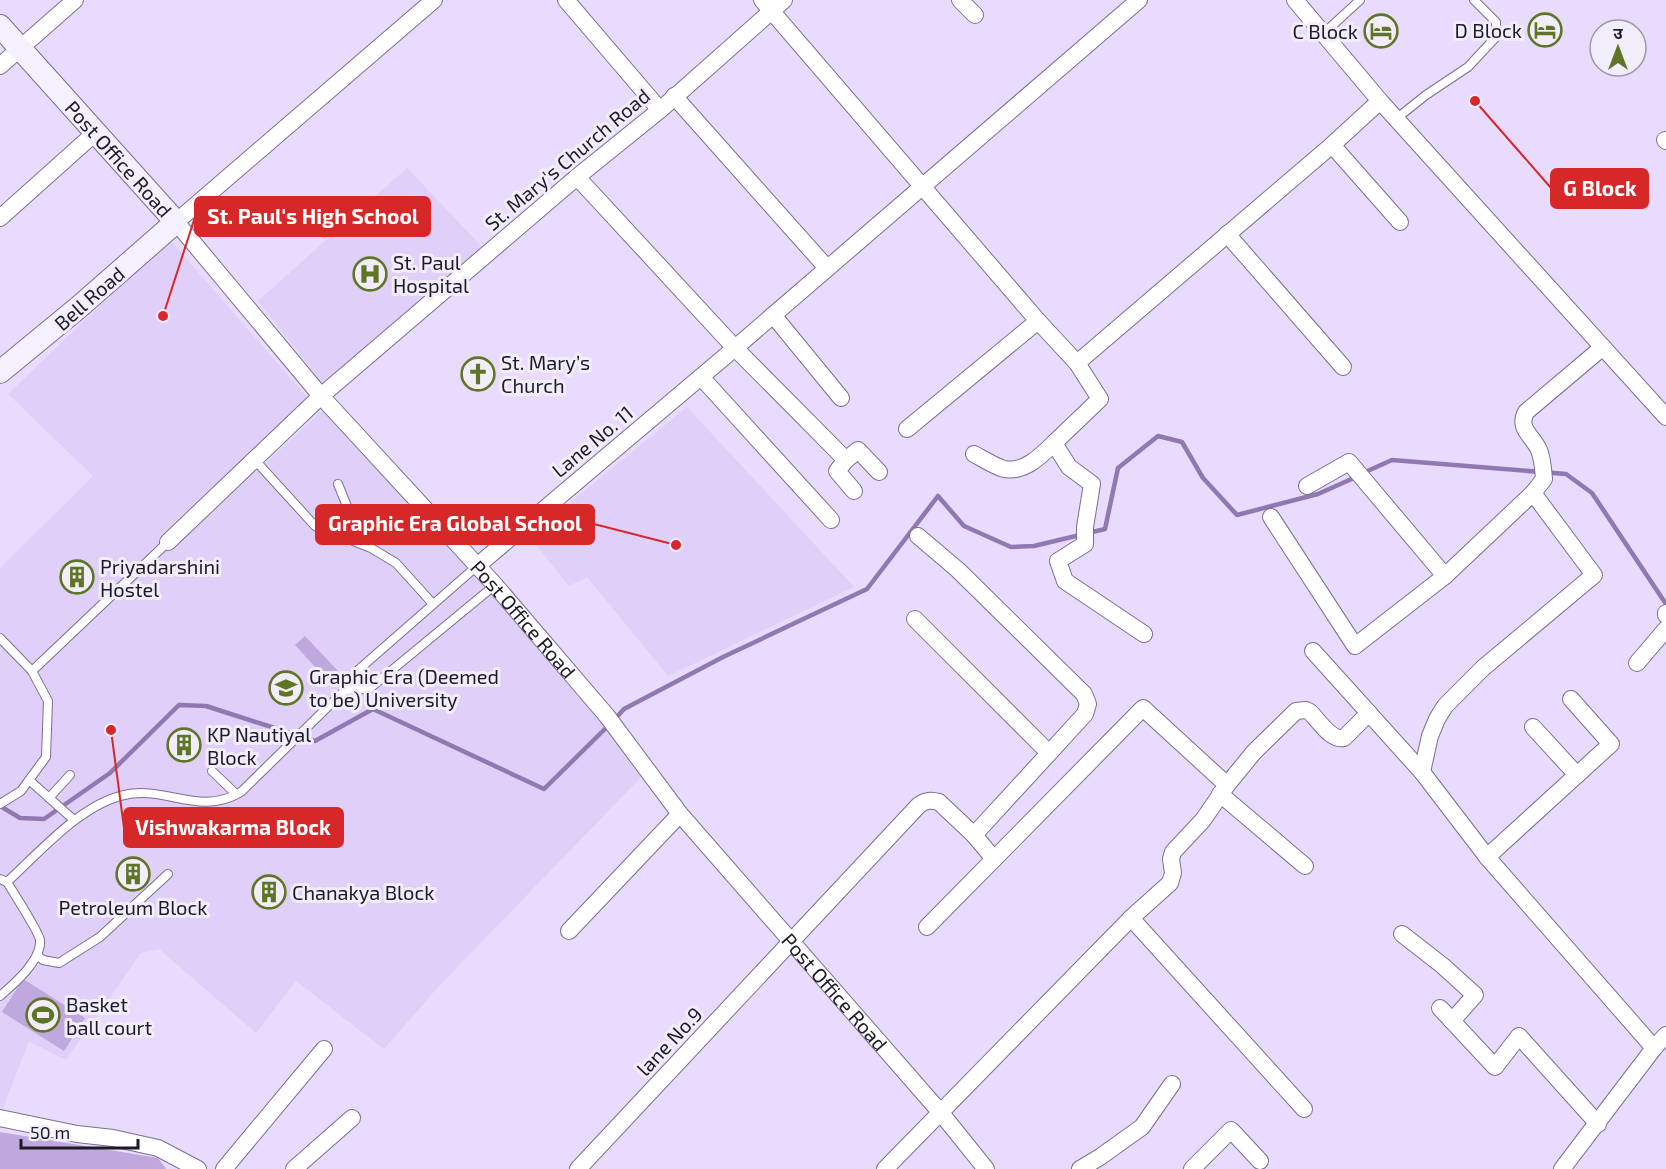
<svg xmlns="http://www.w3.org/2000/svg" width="1666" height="1169" font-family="'Exo 2','Noto Sans Devanagari',sans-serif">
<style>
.built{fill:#dfcff9}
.green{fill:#bea8dd}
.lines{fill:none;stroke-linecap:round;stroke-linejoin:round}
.stream{stroke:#9079b1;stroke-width:4.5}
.lane-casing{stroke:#7b6f8e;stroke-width:10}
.street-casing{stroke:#7b6f8e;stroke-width:18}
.secondary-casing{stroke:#7b6f8e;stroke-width:24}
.lane{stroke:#fff;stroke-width:8}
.street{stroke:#fff;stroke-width:16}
.secondary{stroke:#f5f0fe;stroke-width:22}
.labels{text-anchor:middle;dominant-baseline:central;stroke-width:6;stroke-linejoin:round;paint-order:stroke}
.poi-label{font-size:20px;fill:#1f1a27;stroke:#f2edfb;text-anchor:start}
.street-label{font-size:20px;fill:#1f1a27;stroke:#f2edfb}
.leader{fill:none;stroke:#d62828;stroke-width:2}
.callout-dot{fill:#d62828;stroke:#f2edfb;stroke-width:2}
.callout{fill:#d62828;stroke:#d62828;stroke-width:2}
.callout-label{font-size:21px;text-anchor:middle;font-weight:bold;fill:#fff}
</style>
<rect width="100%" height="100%" fill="#e9dbfe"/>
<g class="built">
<polygon points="407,168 482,247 324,385 258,301"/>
<polygon points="169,239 307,397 161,535 174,548 323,410 499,602 645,773 440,985 384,1049 296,981 256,1033 159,949 141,953 66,1060 29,1041 3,1108 0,1108 0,568 93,476 8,394"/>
<polygon points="687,407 854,587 668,676 587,577 569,586 529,536"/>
</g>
<g class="green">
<polygon points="305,636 338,671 328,681 295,645"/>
<polygon points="23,979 85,1018 64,1051 2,1012"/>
<polygon points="0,1132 158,1158 166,1169 0,1169"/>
</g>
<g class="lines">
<g class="stream">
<polyline points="1363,473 1392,460 1566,474 1592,493 1666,604"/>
<polyline points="614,720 624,709 723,657 867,589 938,496 964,526 1011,547 1034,546 1105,529 1118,468 1158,436 1182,442 1203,478 1237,515 1318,494 1356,477"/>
<polyline points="0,806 20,818 44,819 110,773 179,705 206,706 315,741 373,709 544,789 608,726"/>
</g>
<defs>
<g id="lane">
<polyline points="1323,34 1360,0"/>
<polyline points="1396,119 1426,95 1468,67 1496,37 1496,22 1474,0"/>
<polyline points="254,459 315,526 335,536 351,540 371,548 396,563 433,604"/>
<polyline points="338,484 351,516 351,540"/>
<polyline points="0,638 32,671 48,701 46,757 21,791 0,804"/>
<polyline points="32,671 168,542"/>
<polyline points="345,690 369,689 495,585"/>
<polyline points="212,771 236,794"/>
<polyline points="29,780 74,820"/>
<polyline points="49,798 70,775"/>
<path d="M0 879 7 882C13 892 39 932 40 940 42 960 14 984 0 996"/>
<path d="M7 882C40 852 80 805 124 795 165 785 199 817 241 792L345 690 357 671 477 566"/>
<polyline points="37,955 43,960 59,963 100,937 168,874"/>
</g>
<g id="street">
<path id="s1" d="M434 0 176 222 321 396 495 585 607 716 680 814 941 1113 986 1169"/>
<polyline points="566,0 660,110"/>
<polyline points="762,0 1038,321 1077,363 1100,399 1054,443 1069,467 1092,484 1085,527 1085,544 1058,561 1065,581 1144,634"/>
<polyline points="960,0 975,15"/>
<polyline points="1295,0 1380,101 1666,417"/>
<polyline points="0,66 75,0"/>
<polyline points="674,96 827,268"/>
<polyline points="1665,140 1666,141"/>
<polyline points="1332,145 1400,222"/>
<polyline points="577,177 735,348 846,460 858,450 879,472"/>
<polyline points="0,218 95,133"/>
<polyline points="1227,234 1343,367"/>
<polyline points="773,315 841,398"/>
<polyline points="1077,363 1332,145 1380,101"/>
<polyline points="701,377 831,520"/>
<polyline points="907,429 1038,321"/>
<path d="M974 454C983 459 994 466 1004 469 1024 473 1041 456 1054 443"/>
<polyline points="846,460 837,471 854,491"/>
<polyline points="1307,486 1349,462 1445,576"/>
<path d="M1533 493 1544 479C1543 469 1543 460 1539 450 1533 436 1517 429 1526 412L1603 347"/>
<polyline points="1271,517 1355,646 1445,576 1533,493 1594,575 1483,668 1445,706 1437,719 1430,736 1422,772"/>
<polyline points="918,536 958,570 1084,694 1088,704 1085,714 974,835"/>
<polyline points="168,542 321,396 577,177 660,110 784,0"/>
<polyline points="477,566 735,348 1139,0"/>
<polyline points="1666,613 1666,615"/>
<polyline points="915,619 1049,753"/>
<polyline points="1313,651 1422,772 1487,857 1654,1048"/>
<polyline points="1637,663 1666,629"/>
<polyline points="1533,727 1577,775"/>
<polyline points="1220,794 1305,866"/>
<polyline points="1487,857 1611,744 1571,699"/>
<polyline points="1131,918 1304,1109"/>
<polyline points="927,927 1143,708 1227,785"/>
<polyline points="569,931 680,814"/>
<polyline points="1402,934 1443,966 1475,995 1452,1021"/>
<polyline points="1440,1008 1495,1067 1519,1036 1598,1124"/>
<polyline points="0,1118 77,1134 113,1138 158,1148 198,1169"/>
<polyline points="224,1169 324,1049"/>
<polyline points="294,1169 352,1118"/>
<path d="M578 1169 919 805C926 800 931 800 939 802L974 835 994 859"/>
<path d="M885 1169 1131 918 1170 883 1173 873 1171 859 1173 852 1203 820 1227 785 1254 752 1296 711 1306 710 1310 712C1319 721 1331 741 1344 738L1369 713"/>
<polyline points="1080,1169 1100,1157 1142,1127 1172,1084"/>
<polyline points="1192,1169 1231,1130 1260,1161"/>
<polyline points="1562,1169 1654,1048 1666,1035"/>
</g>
<g id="secondary">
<path id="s2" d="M0 26 176 222 79 307 0 372"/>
</g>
</defs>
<use href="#lane" class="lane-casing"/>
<use href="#street" class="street-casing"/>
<use href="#secondary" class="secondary-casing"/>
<use href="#lane" class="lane"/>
<use href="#street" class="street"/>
<use href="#secondary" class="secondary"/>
</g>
<defs>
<symbol id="hotel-ring" viewBox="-11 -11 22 22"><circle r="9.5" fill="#f2edfb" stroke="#5f7525" stroke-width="1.5"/><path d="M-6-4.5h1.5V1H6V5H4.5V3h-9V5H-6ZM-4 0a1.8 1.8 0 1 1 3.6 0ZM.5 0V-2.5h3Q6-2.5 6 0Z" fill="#5f7525"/></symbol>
<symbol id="hospital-ring" viewBox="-11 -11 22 22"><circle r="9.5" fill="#f2edfb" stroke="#5f7525" stroke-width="1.5"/><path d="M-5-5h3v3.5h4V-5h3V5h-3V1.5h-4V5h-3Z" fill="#5f7525"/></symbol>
<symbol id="church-ring" viewBox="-11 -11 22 22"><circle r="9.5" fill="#f2edfb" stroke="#5f7525" stroke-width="1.5"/><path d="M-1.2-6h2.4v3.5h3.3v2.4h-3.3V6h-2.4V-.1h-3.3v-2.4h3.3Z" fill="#5f7525"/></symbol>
<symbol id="building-ring" viewBox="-11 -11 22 22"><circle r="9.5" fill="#f2edfb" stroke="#5f7525" stroke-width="1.5"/><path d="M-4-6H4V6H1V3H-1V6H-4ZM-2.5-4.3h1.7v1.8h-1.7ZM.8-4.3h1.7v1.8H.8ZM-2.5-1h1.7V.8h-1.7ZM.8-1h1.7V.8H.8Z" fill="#5f7525"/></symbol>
<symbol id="university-ring" viewBox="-11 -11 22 22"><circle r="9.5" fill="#f2edfb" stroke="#5f7525" stroke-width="1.5"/><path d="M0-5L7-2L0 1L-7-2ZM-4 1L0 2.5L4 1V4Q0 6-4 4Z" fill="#5f7525"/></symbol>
<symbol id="stadium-ring" viewBox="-11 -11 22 22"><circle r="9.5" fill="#f2edfb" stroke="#5f7525" stroke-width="1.5"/><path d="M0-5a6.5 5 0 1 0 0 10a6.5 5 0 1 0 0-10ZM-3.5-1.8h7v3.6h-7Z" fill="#5f7525"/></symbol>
</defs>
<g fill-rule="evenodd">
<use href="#hotel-ring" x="1526" y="11" width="38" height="38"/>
<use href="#hotel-ring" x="1362" y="12" width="38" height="38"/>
<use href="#hospital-ring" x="351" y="255" width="38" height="38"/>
<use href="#church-ring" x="459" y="355" width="38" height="38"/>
<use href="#building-ring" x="58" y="558" width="38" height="38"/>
<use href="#university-ring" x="267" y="669" width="38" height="38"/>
<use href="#building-ring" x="165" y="726" width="38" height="38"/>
<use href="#building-ring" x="114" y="855" width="38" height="38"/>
<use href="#building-ring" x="250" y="873" width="38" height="38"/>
<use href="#stadium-ring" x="24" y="996" width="38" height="38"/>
</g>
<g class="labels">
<g class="poi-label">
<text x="1522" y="30" text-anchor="end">D Block</text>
<text x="1358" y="31" text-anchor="end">C Block</text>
<text x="393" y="262">St. Paul<tspan x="393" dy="23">Hospital</tspan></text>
<text x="501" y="362">St. Mary’s<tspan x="501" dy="23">Church</tspan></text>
<text x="100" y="566">Priyadarshini<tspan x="100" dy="23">Hostel</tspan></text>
<text x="309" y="676">Graphic Era (Deemed<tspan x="309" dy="23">to be) University</tspan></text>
<text x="207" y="734">KP Nautiyal<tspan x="207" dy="23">Block</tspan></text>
<text x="292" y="892">Chanakya Block</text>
<text x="133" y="907" text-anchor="middle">Petroleum Block</text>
<text x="66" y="1004">Basket<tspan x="66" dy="23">ball court</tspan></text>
</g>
<g class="street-label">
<text transform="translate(567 159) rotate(-40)">St. Mary's Church Road</text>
<text stroke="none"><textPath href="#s2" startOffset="178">Post Office Road</textPath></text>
<text transform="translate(89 298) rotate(-41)">Bell Road</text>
<text transform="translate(592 441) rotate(-40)">Lane No. 11</text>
<text stroke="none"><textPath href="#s1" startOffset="868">Post Office Road</textPath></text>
<text stroke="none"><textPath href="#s1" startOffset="1354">Post Office Road</textPath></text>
<text transform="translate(669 1041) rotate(-47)">lane No.9</text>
</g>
</g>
<path class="leader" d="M1475 101L1551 188M163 316L195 217M676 545L594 524M111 730L124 828"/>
<g class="callout-dot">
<circle cx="1475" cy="101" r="6"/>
<circle cx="163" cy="316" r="6"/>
<circle cx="676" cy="545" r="6"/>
<circle cx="111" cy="730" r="6"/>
</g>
<g class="callout">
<rect x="1551" y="169" width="97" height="39" rx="6"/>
<rect x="195" y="197" width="235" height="39" rx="6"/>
<rect x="316" y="505" width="278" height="39" rx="6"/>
<rect x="124" y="808" width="219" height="39" rx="6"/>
</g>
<g class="callout-label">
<text x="1600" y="196">G Block</text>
<text x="313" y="224">St. Paul's High School</text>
<text x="455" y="531">Graphic Era Global School</text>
<text x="233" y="835">Vishwakarma Block</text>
</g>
<g transform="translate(1618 48)"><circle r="28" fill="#f2edfb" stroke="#9e99a6" stroke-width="1.5"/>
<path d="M0-4.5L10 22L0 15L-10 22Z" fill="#5f7525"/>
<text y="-9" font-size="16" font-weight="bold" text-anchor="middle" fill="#1f1a27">उ</text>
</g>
<path d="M21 1139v9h117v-9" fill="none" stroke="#1f1a27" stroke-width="3"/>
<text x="30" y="1139" font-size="18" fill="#1f1a27" stroke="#f2edfb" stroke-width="4.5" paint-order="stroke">50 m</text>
</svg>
